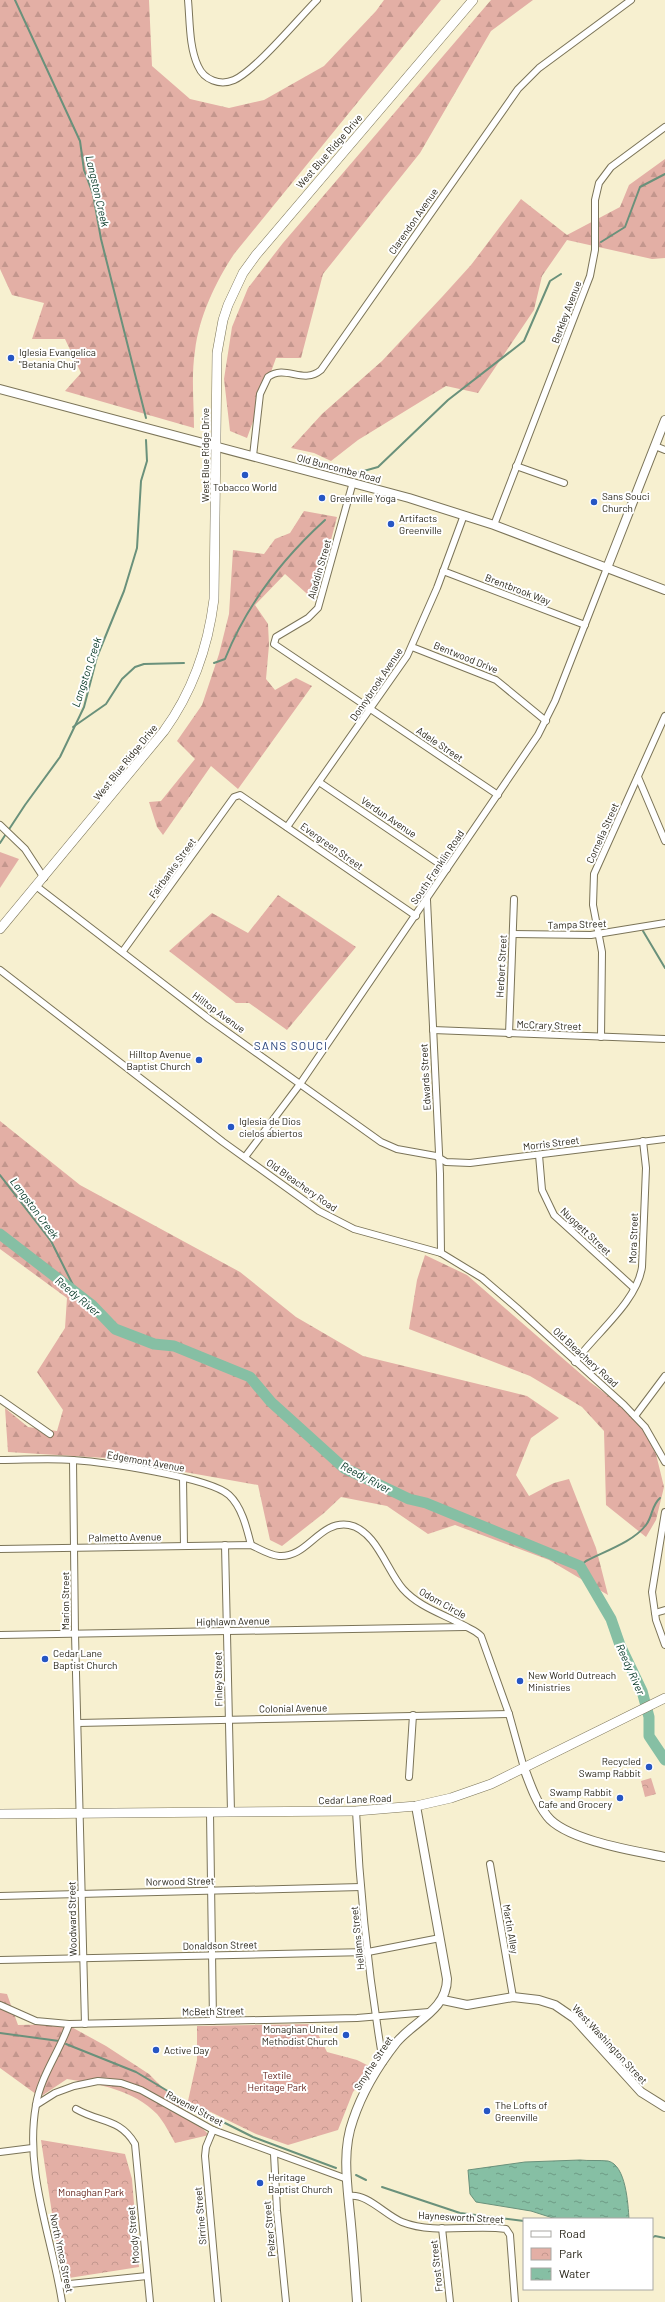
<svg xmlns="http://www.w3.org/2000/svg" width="665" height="2302" font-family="Barlow,sans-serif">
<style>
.forest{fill:url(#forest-firs)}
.park{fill:url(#park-crowns)}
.water{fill:url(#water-ripples);stroke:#6a917b}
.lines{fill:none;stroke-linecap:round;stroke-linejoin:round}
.stream{stroke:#6a917b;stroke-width:2}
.river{stroke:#86bfa4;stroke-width:11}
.minor-casing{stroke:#7b7458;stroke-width:8}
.tertiary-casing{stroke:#7b7458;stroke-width:10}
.secondary-casing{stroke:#7b7458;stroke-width:10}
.minor{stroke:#fff;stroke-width:6}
.tertiary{stroke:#fff;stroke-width:8}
.secondary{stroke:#fff;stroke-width:9}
.poi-dot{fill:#2656c4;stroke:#fff;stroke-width:1.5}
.labels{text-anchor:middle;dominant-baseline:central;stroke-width:4;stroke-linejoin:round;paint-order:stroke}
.street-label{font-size:10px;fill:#29261a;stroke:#fff}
.poi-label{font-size:10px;fill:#29261a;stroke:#fff;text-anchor:start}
.park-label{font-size:10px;fill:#5e1a12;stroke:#fff}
.water-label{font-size:11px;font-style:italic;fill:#023423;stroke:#fff}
.quarter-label{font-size:12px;letter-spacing:1px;fill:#2b467e;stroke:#fff}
</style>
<defs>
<pattern id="forest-firs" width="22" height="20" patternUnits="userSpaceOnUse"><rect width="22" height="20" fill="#e3afa5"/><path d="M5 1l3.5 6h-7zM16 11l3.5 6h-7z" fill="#c3968d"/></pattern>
<pattern id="park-crowns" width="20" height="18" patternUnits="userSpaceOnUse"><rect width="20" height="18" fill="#e3afa5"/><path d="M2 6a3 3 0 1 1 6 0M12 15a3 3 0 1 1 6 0" fill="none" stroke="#c3968d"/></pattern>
<pattern id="water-ripples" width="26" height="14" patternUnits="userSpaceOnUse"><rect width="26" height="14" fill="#86bfa4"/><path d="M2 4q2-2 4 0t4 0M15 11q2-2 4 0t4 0" fill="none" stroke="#6e9b85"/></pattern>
</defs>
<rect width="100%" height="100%" fill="#f7f0d0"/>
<g class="forest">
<path d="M0 0H149L152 66 190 99 229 108 264 100 324 66 376 11 384 0H441L234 254C215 283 199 317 195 351 191 376 194 403 194 428L65 391 81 373 65 339H32L44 303 12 295 0 269Z"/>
<polygon points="491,0 533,0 491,31 420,153 323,274 301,358 276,358 247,438 230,431 224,379 232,327 248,288 283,243"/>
<polygon points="665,159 665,258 652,259 567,240 542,276 534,310 478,393 446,386 358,440 331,461 314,453 291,448 322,414 382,361 442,297 471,265 521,199 567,235 620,207 629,185"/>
<polygon points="304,511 337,517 315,601 285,574 255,605 268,624 269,645 266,679 275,690 296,678 312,686 238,789 211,766 163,835 157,827 149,802 161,801 195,759 177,741 202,705 219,654 229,614 233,550 264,554 275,539 290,533"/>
<polygon points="0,852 19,859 0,888"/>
<polygon points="278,895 356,947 287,1030 249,1003 236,1003 169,951 212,913 248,933"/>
<polygon points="0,1121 80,1185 240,1272 296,1317 363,1356 527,1396 559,1418 531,1438 516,1475 529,1496 554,1483 569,1479 596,1548 608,1595 549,1560 455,1525 428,1534 387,1506 341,1497 324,1513 282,1546 270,1540 258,1485 106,1458 8,1452 5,1408 28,1427 57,1431 63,1410 37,1372 65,1328 67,1298 0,1249"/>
<polygon points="425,1255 467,1275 590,1382 635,1416 656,1454 664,1487 656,1520 646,1537 606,1505 604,1431 582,1407 530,1376 409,1329 417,1280"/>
<path d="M0 1993 7 1994 18 2025 66 2024 106 2046 149 2074 209 2135 175 2143C170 2134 164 2122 157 2114 133 2090 100 2084 67 2079L40 2097 0 2068Z"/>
</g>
<g class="park">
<polygon points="651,1778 656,1794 645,1797 641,1781"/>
<polygon points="313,2024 327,2052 357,2060 373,2068 353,2092 338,2130 288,2145 256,2134 188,2101 197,2060 197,2026"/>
<polygon points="41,2140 125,2154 132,2179 139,2267 69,2278 56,2240"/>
</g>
<path class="water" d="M580 2160C589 2161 599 2160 608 2161 626 2165 628 2204 629 2219H556L531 2211 476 2202 470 2194 468 2170 525 2162Z"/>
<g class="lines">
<g class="stream">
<polyline points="15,0 80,141 84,170 93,194 101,239 146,418"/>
<polyline points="601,242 625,227 640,187 665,174"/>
<polyline points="353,474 378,467 448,400 524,341 550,281 561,274"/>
<path d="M214 663 225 659C247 604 281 560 325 520"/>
<polyline points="73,727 106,704 122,679 135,667 144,664 184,663"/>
<polyline points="0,843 25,805 60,757 84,707 97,657 124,591 137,548 141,481 147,461 146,440"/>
<polyline points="643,931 665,968"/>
<polyline points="0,1175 51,1241 78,1295"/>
<path d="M580 1566 586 1561C605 1551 633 1542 646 1525 653 1516 651 1506 660 1498"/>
<polyline points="0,2033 59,2041"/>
<polyline points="66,2044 136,2072 201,2111 253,2137 336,2168"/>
<polyline points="356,2175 366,2180"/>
<polyline points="382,2187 460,2213 524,2221"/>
<polyline points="652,2238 655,2236 665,2238"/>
</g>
<polyline class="river" points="0,1234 92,1305 115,1329 154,1344 174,1346 250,1377 271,1402 344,1468 409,1499 426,1503 580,1566 611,1619 620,1645 642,1691 649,1717 649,1736 665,1760"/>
<defs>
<g id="minor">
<path d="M188 0C190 21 189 47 198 66 204 80 220 86 234 80 256 70 298 19 317 0"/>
<polyline points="655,446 665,450"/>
<path d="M253 456 260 394 268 377C286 364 303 385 321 370L518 89 539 68 631 0"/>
<polyline points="516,466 564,483"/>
<polyline points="353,482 318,608 308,618 276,637 274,644 498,795"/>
<polyline points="494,525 590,276 595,250 595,200 599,183 611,167 665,127"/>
<polyline points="443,571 585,625"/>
<polyline points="412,647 496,680 546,721"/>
<polyline points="638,777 665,841"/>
<polyline points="319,782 447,869"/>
<polyline points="0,825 25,849 44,878"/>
<polyline points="287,827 407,656 437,588 464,515"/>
<polyline points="36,886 209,1019 381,1142 397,1149 436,1156 446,1162 470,1163 665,1139"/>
<polyline points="427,900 440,1174 441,1253"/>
<polyline points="513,934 591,935 665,923"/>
<polyline points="123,951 234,797 240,795 416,916"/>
<polyline points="0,970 223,1142 319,1211 354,1229 441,1253 482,1278 517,1308 624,1405 645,1427 665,1462"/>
<polyline points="433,1030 665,1039"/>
<polyline points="509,1034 514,899"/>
<polyline points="601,1037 602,952 593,905 594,874 665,716"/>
<polyline points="539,1155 542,1190 554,1215 634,1288"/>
<polyline points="245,1157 300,1084 538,735 555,701 607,568"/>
<path d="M575 1362C595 1334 637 1302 642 1267L646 1168 643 1141"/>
<polyline points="0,1399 50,1434"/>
<polyline points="635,1416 665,1376"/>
<path d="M0 1460C24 1460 49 1458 73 1460 103 1462 209 1477 229 1495 242 1507 247 1529 251 1545"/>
<polyline points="73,1460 75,1634 85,2024"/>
<polyline points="183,1478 184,1546"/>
<polyline points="665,1512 652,1592 656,1620 665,1645"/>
<polyline points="225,1545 231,1812"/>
<path d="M0 1549 251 1545C260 1549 269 1555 279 1556 308 1558 319 1520 349 1525 376 1530 387 1571 403 1589 419 1607 443 1614 463 1625 470 1629 475 1630 481 1636L509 1714 524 1768"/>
<polyline points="655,1613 665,1610"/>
<polyline points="0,1635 465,1627"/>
<polyline points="78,1723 509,1714"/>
<polyline points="409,1777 413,1715"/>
<path d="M356 1811C360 1895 369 1979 383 2062"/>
<polyline points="210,1813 213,2021"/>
<polyline points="490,1864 513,1997"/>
<polyline points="0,1896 361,1887"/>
<polyline points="0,1960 368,1952 440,1938"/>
<polyline points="0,2005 36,2021 69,2024 357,2018 429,2012"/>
<polyline points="36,2105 55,2093 74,2086 98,2081 121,2083 141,2090 213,2130 347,2179"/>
<path d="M76 2109C100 2123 120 2118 135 2144L150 2302"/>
<polyline points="213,2130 206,2147 205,2156 218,2302"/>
<polyline points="0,2152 32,2148"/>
<polyline points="274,2154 277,2211 286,2302"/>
<path d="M349 2196C367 2193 385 2215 402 2222 435 2235 473 2224 506 2229L510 2235 515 2302"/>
<polyline points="442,2228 450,2302"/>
<polyline points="60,2285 147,2276"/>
<path d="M62 2302C52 2237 24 2172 36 2105 40 2077 60 2051 69 2024"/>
</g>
<g id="tertiary">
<polyline points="0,389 409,498 494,525 665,590"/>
<polyline points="607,568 665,420"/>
<path d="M524 1768C530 1784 536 1802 547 1816 565 1840 635 1851 665 1857"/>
<polyline points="443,2000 467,2005 513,1997 539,2000 555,2005 574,2018 641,2092 665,2107"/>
<path d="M357 2302C355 2273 353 2243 350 2214 347 2183 342 2150 353 2120 362 2093 378 2066 396 2043 413 2022 447 2010 447 1979L416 1806"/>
</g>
<g id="secondary">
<path d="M0 929 164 731C193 691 208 648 214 599L217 353 223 320 228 305 243 273 256 255 473 0"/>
<polyline points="0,1814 356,1811 416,1806 451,1798 491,1784 665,1698"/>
</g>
</defs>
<use href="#minor" class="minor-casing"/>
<use href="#tertiary" class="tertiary-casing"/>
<use href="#secondary" class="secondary-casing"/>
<use href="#minor" class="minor"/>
<use href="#tertiary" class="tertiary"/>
<use href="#secondary" class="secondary"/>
</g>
<g class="poi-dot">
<circle cx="11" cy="358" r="4"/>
<circle cx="245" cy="475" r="4"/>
<circle cx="322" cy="498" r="4"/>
<circle cx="594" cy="502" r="4"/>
<circle cx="391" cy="524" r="4"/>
<circle cx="199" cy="1060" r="4"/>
<circle cx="231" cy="1127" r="4"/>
<circle cx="45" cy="1659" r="4"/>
<circle cx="520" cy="1681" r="4"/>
<circle cx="649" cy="1767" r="4"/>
<circle cx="620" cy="1798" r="4"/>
<circle cx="346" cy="2035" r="4"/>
<circle cx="156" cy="2050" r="4"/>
<circle cx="487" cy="2111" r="4"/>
<circle cx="260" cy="2183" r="4"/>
</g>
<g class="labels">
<g class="street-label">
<text transform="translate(329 151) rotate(-49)">West Blue Ridge Drive</text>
<text transform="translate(413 221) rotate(-55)">Clarendon Avenue</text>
<text transform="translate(566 312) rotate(-69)">Berkley Avenue</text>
<text transform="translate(205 455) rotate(-90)">West Blue Ridge Drive</text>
<text transform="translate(339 468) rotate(15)">Old Buncombe Road</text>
<text transform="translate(319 569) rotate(-74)">Aladdin Street</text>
<text transform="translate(518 589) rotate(21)">Brentbrook Way</text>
<text transform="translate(466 657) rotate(22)">Bentwood Drive</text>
<text transform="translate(376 684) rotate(-56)">Donnybrook Avenue</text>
<text transform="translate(440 744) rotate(34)">Adele Street</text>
<text transform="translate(125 762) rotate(-51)">West Blue Ridge Drive</text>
<text transform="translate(389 817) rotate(34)">Verdun Avenue</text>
<text transform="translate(602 833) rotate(-66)">Cornelia Street</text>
<text transform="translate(332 846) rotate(35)">Evergreen Street</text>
<text transform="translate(437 867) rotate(-56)">South Franklin Road</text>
<text transform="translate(172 868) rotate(-54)">Fairbanks Street</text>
<text transform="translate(577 924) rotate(-2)">Tampa Street</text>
<text transform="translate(501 966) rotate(-87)">Herbert Street</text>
<text transform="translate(219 1012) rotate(36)">Hilltop Avenue</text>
<text transform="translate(549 1025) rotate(2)">McCrary Street</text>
<text transform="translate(425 1077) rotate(-93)">Edwards Street</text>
<text transform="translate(551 1143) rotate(-7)">Morris Street</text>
<text transform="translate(302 1185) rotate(35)">Old Bleachery Road</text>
<text transform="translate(586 1231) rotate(43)">Nuggett Street</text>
<text transform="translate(633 1238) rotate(-88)">Mora Street</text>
<text transform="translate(586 1357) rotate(42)">Old Bleachery Road</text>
<text transform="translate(146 1461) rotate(10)">Edgemont Avenue</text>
<text transform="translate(125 1537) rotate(-1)">Palmetto Avenue</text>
<text transform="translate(65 1601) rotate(-90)">Marion Street</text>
<text transform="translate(443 1603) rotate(29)">Odom Circle</text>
<text transform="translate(233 1621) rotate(-1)">Highlawn Avenue</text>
<text transform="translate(218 1679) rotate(-91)">Finley Street</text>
<text transform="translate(293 1708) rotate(-1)">Colonial Avenue</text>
<text transform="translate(355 1799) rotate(-2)">Cedar Lane Road</text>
<text transform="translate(180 1881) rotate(-1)">Norwood Street</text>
<text transform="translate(72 1919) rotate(-91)">Woodward Street</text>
<text transform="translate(511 1929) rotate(80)">Martin Alley</text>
<text transform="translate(357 1938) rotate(-96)">Hellams Street</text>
<text transform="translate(220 1945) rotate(-1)">Donaldson Street</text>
<text transform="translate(213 2011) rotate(-1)">McBeth Street</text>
<text transform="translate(610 2044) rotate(47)">West Washington Street</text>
<text transform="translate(373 2063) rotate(-57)">Smythe Street</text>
<text transform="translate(195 2108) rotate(28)">Ravenel Street</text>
<text transform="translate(200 2216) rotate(-95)">Sirrine Street</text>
<text transform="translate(461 2217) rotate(3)">Haynesworth Street</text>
<text transform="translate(269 2229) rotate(-95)">Pelzer Street</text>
<text transform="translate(133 2235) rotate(-95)">Moody Street</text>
<text transform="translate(62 2253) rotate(78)">North Ymca Street</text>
<text transform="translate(436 2266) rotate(-96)">Frost Street</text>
</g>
<g class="poi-label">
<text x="19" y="352">Iglesia Evangelica<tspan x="19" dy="12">"Betania Chuj"</tspan></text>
<text x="245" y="487" text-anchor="middle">Tobacco World</text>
<text x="602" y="496">Sans Souci<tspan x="602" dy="12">Church</tspan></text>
<text x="330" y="498">Greenville Yoga</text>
<text x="399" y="518">Artifacts<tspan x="399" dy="12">Greenville</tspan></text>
<text x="191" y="1054" text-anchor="end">Hilltop Avenue<tspan x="191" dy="12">Baptist Church</tspan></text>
<text x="239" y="1121">Iglesia de Dios<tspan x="239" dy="12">cielos abiertos</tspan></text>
<text x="53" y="1653">Cedar Lane<tspan x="53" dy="12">Baptist Church</tspan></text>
<text x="528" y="1675">New World Outreach<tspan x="528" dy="12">Ministries</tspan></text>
<text x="641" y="1761" text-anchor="end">Recycled<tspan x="641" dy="12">Swamp Rabbit</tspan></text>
<text x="612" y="1792" text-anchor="end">Swamp Rabbit<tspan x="612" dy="12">Cafe and Grocery</tspan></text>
<text x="338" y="2029" text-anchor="end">Monaghan United<tspan x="338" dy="12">Methodist Church</tspan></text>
<text x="164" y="2050">Active Day</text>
<text x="495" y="2105">The Lofts of<tspan x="495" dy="12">Greenville</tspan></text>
<text x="268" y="2177">Heritage<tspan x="268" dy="12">Baptist Church</tspan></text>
</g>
<g class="park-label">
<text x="277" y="2075">Textile<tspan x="277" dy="12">Heritage Park</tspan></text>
<text x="91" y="2192">Monaghan Park</text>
</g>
<g class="water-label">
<text transform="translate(98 191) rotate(77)">Langston Creek</text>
<text transform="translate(86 672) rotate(-72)">Langston Creek</text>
<text transform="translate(35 1208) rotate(53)">Langston Creek</text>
<text transform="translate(78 1296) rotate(40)">Reedy River</text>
<text transform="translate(366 1477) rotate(28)">Reedy River</text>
<text transform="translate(631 1669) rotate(66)">Reedy River</text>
</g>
<g class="quarter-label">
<text x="291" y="1045">SANS SOUCI</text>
</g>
</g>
<rect x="523" y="2218" width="130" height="72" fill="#ffffff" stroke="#a9a8a3"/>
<rect x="531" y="2231" width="20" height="6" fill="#ffffff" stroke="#a9a8a3"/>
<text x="559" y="2238" font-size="12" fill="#29261a">Road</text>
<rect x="531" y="2248" width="20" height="12" fill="url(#park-crowns)" stroke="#a9a8a3"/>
<text x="559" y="2258" font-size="12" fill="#29261a">Park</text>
<rect x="531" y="2268" width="20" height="12" fill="url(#water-ripples)" stroke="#a9a8a3"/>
<text x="559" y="2278" font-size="12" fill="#29261a">Water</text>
</svg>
